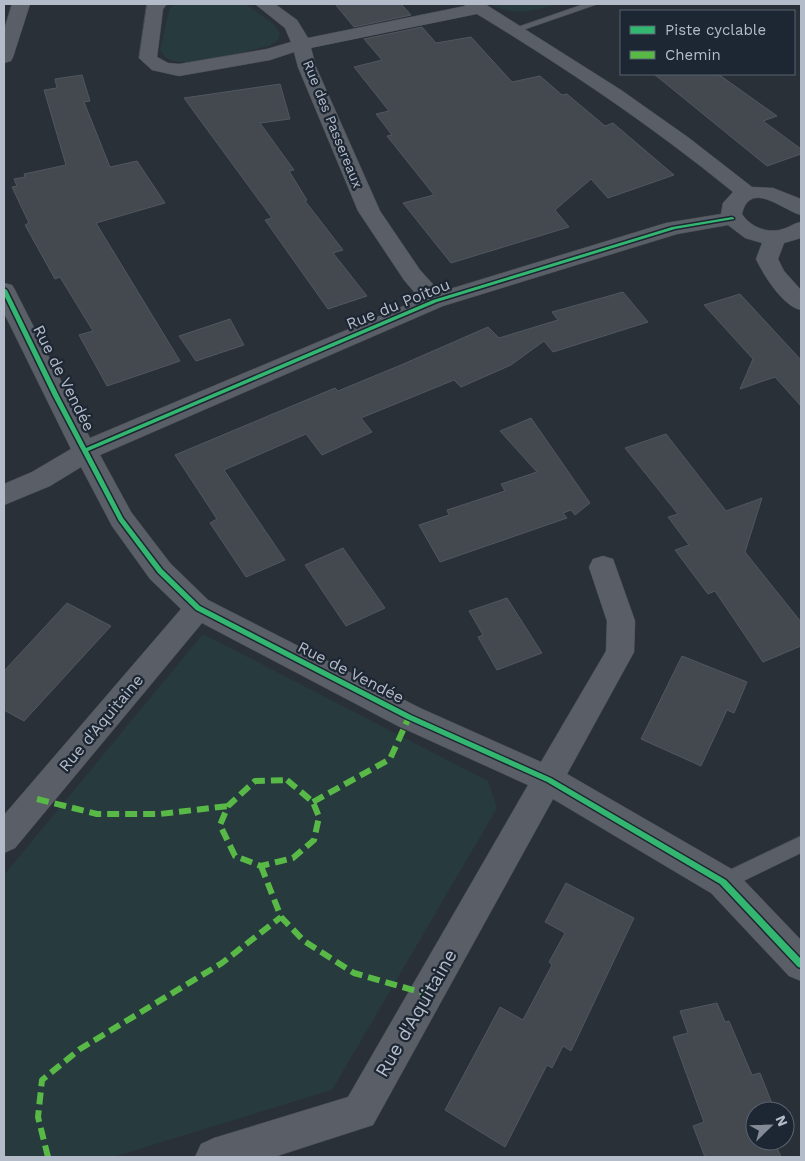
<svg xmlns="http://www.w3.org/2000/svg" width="805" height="1161" font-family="'Work Sans',sans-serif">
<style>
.green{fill:#273a3e}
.building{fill:#444950;stroke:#52575f}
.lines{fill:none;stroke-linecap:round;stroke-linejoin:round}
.service-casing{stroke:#484c53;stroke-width:1}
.minor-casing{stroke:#484c53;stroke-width:1}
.service{fill:#5a5e66;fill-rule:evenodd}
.minor{fill:#5a5e66;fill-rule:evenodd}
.quiet{stroke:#58b947;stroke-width:6;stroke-dasharray:12 6;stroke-linecap:butt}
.cycleway-casing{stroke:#1d2633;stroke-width:3}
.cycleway{fill:#33b770;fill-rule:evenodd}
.labels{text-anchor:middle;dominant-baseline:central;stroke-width:4.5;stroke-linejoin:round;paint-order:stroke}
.far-street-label{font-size:14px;fill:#b4bcc9;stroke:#1d2633}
.street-label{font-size:16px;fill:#b4bcc9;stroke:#1d2633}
.near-street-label{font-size:19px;fill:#b4bcc9;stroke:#1d2633}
</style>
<rect width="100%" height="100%" fill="#2a3038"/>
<g class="green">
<path d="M177 4H245L274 24 280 33 278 40 269 46C245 51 189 69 168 59 165 57 162 53 160 50L170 7Z"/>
<path d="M490 4H556C533 11 513 17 490 4Z"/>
<polygon points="203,634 488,781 497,808 332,1090 113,1157 4,1157 4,875"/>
</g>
<g class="building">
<polygon points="335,4 401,4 411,15 354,27"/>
<polygon points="422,27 436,43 471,37 512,82 540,76 562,95 567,94 605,126 613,123 674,175 608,198 591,179 555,210 569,227 451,263 403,203 434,195 387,136 392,135 376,114 389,111 354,67 382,60 364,39"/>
<polygon points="654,74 718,74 777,116 763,121 801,149 801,154 767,166"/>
<polygon points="82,75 90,101 84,102 110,167 137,161 165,203 96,223 180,361 107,386 79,335 93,331 60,277 55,279 25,225 29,223 12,187 17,186 14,179 25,177 24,174 66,165 44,90 57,88 55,79"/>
<polygon points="280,84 290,119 260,123 294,170 289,171 307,200 305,201 343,250 333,253 367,296 328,309 265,220 272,218 184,98"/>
<polygon points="623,292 648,322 553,352 544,341 511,365 461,387 454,380 361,418 372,432 322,455 306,434 224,470 285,560 246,577 210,523 217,519 175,455 335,388 338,391 401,365 488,327 499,338 558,320 552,312"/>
<polygon points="740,294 801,360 801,406 775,377 740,389 753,359 704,305"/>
<polygon points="230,319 244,345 196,361 179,336"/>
<polygon points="531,418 590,503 575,515 571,510 563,513 567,518 440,562 419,525 449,515 447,510 505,491 501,484 537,472 500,431"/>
<polygon points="666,434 726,511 762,498 745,552 801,622 801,646 763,662 715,591 708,594 675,550 689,545 668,517 678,514 625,448"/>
<polygon points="343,548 385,608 346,626 305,565"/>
<polygon points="507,598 542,653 497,670 478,637 483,635 469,611"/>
<polygon points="67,603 111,626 24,721 4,710 4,671"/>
<polygon points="682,656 747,682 734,713 727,710 701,766 641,739"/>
<polygon points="566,883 634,918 571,1051 563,1046 552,1068 547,1065 505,1147 445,1110 500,1007 523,1020 552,965 549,962 565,933 545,922"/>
<polygon points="717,1003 725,1022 729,1021 752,1075 760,1073 773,1106 762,1109 763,1111 755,1111 755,1141 774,1141 781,1157 705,1157 693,1126 704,1122 673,1037 688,1033 680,1011"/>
</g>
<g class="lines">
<defs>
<g id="service">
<polygon points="584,4 598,4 520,31 512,29"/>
<polygon points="801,836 801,853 729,888 723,890 717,888 714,882 717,876"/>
</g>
<g id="minor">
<polygon points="12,4 30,4 13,57 11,61 4,63 4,30"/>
<path d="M147 4H167L163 9 157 57 168 63 179 64 267 49 291 42 285 28 255 4H275L297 20 308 38 465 6 464 4H485L621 90 689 138 752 187 773 188 801 199V215C784 211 750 179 742 214 750 227 768 234 783 229 790 227 794 223 801 222V238L784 243 778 259 784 271 801 290V310C783 306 764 276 756 259L762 243 745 238 728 225 677 234 443 306 100 455 131 512 170 563 208 600 420 708 541 762 606 651 607 621 589 567 593 559 603 556 613 559 635 621 634 652 567 774 735 871 801 940V981L789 976 711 893 553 799 373 1125 274 1157H195L201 1144 214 1138 348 1097 528 785 398 726 202 623 15 848 4 853V815L181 609 150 579 112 526 81 467 50 486 4 505V484L32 472 71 449 4 313V283L12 285 15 290 90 438 420 299 404 280 358 211 298 67 294 52 270 60 179 76 152 70 139 58ZM477 14C566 68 652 126 733 192L723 203 721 214 666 223 440 292 420 270 380 211 316 67 311 48Z"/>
</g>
</defs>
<use href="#service" class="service-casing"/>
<use href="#minor" class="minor-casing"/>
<use href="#service" class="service"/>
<use href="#minor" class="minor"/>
<g class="quiet">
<polygon points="287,780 313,802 319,817 314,840 293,858 261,866 235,856 220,825 228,806 255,781"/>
<polyline points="37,799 97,814 160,814 228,806"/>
<polyline points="313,802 390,759 409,717"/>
<polyline points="261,866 281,917 304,941 354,973 427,994"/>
<polyline points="48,1157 38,1117 42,1080 80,1049 222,963 281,917"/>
</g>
<defs>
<polygon id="cycleway" points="732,217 734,218 734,219 675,229 437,302 88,451 123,518 162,569 200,606 411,715 551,778 726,880 801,959 801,968 798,967 720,884 547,782 407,719 196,610 158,573 119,521 53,396 4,295 4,288 7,290 59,396 86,448 433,300 672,227"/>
</defs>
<use href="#cycleway" class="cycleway-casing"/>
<use href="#cycleway" class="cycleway"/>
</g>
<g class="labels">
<g class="far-street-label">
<text transform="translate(333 124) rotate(68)">Rue des Passereaux</text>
</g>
<g class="street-label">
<text transform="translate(398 304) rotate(-22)">Rue du Poitou</text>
<text transform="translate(64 378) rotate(63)">Rue de Vendée</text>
<text transform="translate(351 672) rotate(27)">Rue de Vendée</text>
<text transform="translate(101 723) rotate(-50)">Rue d'Aquitaine</text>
</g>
<g class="near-street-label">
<text transform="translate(416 1013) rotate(-60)">Rue d'Aquitaine</text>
</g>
</g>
<rect width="805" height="1161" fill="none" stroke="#b4bcc9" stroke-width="10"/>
<rect x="620" y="10" width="175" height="65" fill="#1d2633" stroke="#59626f"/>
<rect x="630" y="26" width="25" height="8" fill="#33b770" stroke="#59626f"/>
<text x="665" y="35" font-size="15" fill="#b4bcc9">Piste cyclable</text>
<rect x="630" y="51" width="25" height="8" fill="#58b947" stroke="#59626f"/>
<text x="665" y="60" font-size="15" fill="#b4bcc9">Chemin</text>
<g transform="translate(770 1126) rotate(67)"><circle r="24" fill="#1d2633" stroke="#59626f"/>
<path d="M0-4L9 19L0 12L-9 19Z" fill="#848b96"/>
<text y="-8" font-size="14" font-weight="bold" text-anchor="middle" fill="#b4bcc9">N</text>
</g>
</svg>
